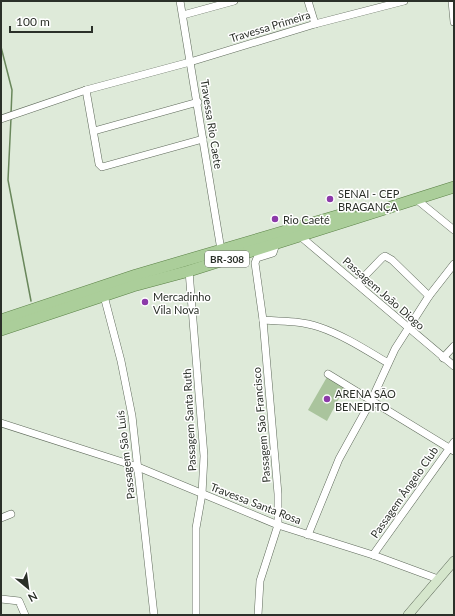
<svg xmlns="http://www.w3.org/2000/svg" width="455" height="616" font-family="Lato,sans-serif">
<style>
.green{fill:#aac49d}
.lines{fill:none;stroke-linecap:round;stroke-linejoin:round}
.stream{stroke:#69875b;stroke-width:1.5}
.street-casing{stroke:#5f6a5b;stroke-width:8}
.secondary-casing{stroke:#5f6a5b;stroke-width:10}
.primary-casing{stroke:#5a8146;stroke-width:12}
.street{stroke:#fff;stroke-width:7}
.secondary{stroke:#d5e6cc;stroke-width:9}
.primary{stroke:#abce9a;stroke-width:11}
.poi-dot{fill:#8c3aa9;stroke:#fff;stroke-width:1.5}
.labels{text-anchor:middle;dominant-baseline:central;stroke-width:3;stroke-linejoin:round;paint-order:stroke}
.shield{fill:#fff;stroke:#6b6e69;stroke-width:1}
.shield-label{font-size:10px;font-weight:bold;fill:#2b3029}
.street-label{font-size:11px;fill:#2b3029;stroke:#fff}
.poi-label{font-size:11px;fill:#2b3029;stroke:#fff;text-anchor:start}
</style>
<rect width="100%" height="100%" fill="#deead9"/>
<polygon class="green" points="327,377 345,387 327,421 308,410"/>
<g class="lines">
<g class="stream">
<polyline points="1,47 12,90 11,114"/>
<polyline points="11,118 8,180 31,301"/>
</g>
<defs>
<g id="street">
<polyline points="180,1 221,250"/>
<polyline points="308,1 315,24"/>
<polyline points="452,1 454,22"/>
<polyline points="183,15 234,1"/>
<polyline points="86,90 99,164 102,167 203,139"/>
<polyline points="1,119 86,90 190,62 315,24 404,1"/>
<polyline points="94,131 198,102"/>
<polyline points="416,199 454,230"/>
<polyline points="300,236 454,366"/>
<polyline points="189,271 204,456 202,494 196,528 196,615"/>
<polyline points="358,283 382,258 385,256 392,260 429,296"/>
<polyline points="104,296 121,361 132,416 154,615"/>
<path d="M263 320C282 321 301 321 319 327 343 335 366 350 388 363"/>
<polyline points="443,358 454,346"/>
<polyline points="328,374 454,451"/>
<polyline points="1,423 138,467 278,525 373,555 438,579"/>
<polyline points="1,518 11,514"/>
<polyline points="308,535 339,459 371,401 395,349 429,296 454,264"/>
<polyline points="373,555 454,442"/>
<polyline points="1,599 19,601 25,615"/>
<polyline points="258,615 260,581 278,525 278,494 263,320 255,263 257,258 273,253 276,244"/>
</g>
<polyline id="secondary" points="408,615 454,561"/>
<g id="primary">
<polyline points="1,320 136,275 350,212"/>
<polyline points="1,330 133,286 189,271 454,187"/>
</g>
</defs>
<use href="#street" class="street-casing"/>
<use href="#secondary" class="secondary-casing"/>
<use href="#primary" class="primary-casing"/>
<use href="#street" class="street"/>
<use href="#secondary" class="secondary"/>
<use href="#primary" class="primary"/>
</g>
<g class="poi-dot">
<circle cx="330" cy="199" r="4"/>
<circle cx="275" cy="219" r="4"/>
<circle cx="145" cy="302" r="4"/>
<circle cx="327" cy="399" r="4"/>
</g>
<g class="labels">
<rect class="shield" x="205" y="251" width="44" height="16" rx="3"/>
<g class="shield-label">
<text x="227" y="259">BR-308</text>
</g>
<g class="street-label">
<text transform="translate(270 26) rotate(-17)">Travessa Primeira</text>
<text transform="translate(212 124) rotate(81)">Travessa Rio Caete</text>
<text transform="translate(384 293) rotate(41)">Passagem João Diogo</text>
<text transform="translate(189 420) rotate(-93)">Passagem Santa Ruth</text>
<text transform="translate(261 425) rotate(-95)">Passagem São Francisco</text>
<text transform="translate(125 455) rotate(-97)">Passagem São Luís</text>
<text transform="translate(404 492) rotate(-55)">Passagem Ângelo Club</text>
<text transform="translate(256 503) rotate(21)">Travessa Santa Rosa</text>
</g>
<g class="poi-label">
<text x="338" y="193">SENAI - CEP<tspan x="338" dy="13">BRAGANÇA</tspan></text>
<text x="283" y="219">Rio Caeté</text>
<text x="153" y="296">Mercadinho<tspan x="153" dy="13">Vila Nova</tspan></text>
<text x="335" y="393">ARENA SÃO<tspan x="335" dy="13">BENEDITO</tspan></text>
</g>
</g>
<rect width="455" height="616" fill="none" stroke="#2b3029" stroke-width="4"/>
<g transform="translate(28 588) rotate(151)" stroke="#ffffff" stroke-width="3" paint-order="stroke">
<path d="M0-3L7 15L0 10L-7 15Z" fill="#2b3029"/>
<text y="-6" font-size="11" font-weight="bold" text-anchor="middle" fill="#2b3029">N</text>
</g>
<path d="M10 26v6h82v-6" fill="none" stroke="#2b3029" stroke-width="2"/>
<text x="16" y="26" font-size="12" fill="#2b3029" stroke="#ffffff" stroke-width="3" paint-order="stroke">100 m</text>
</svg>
